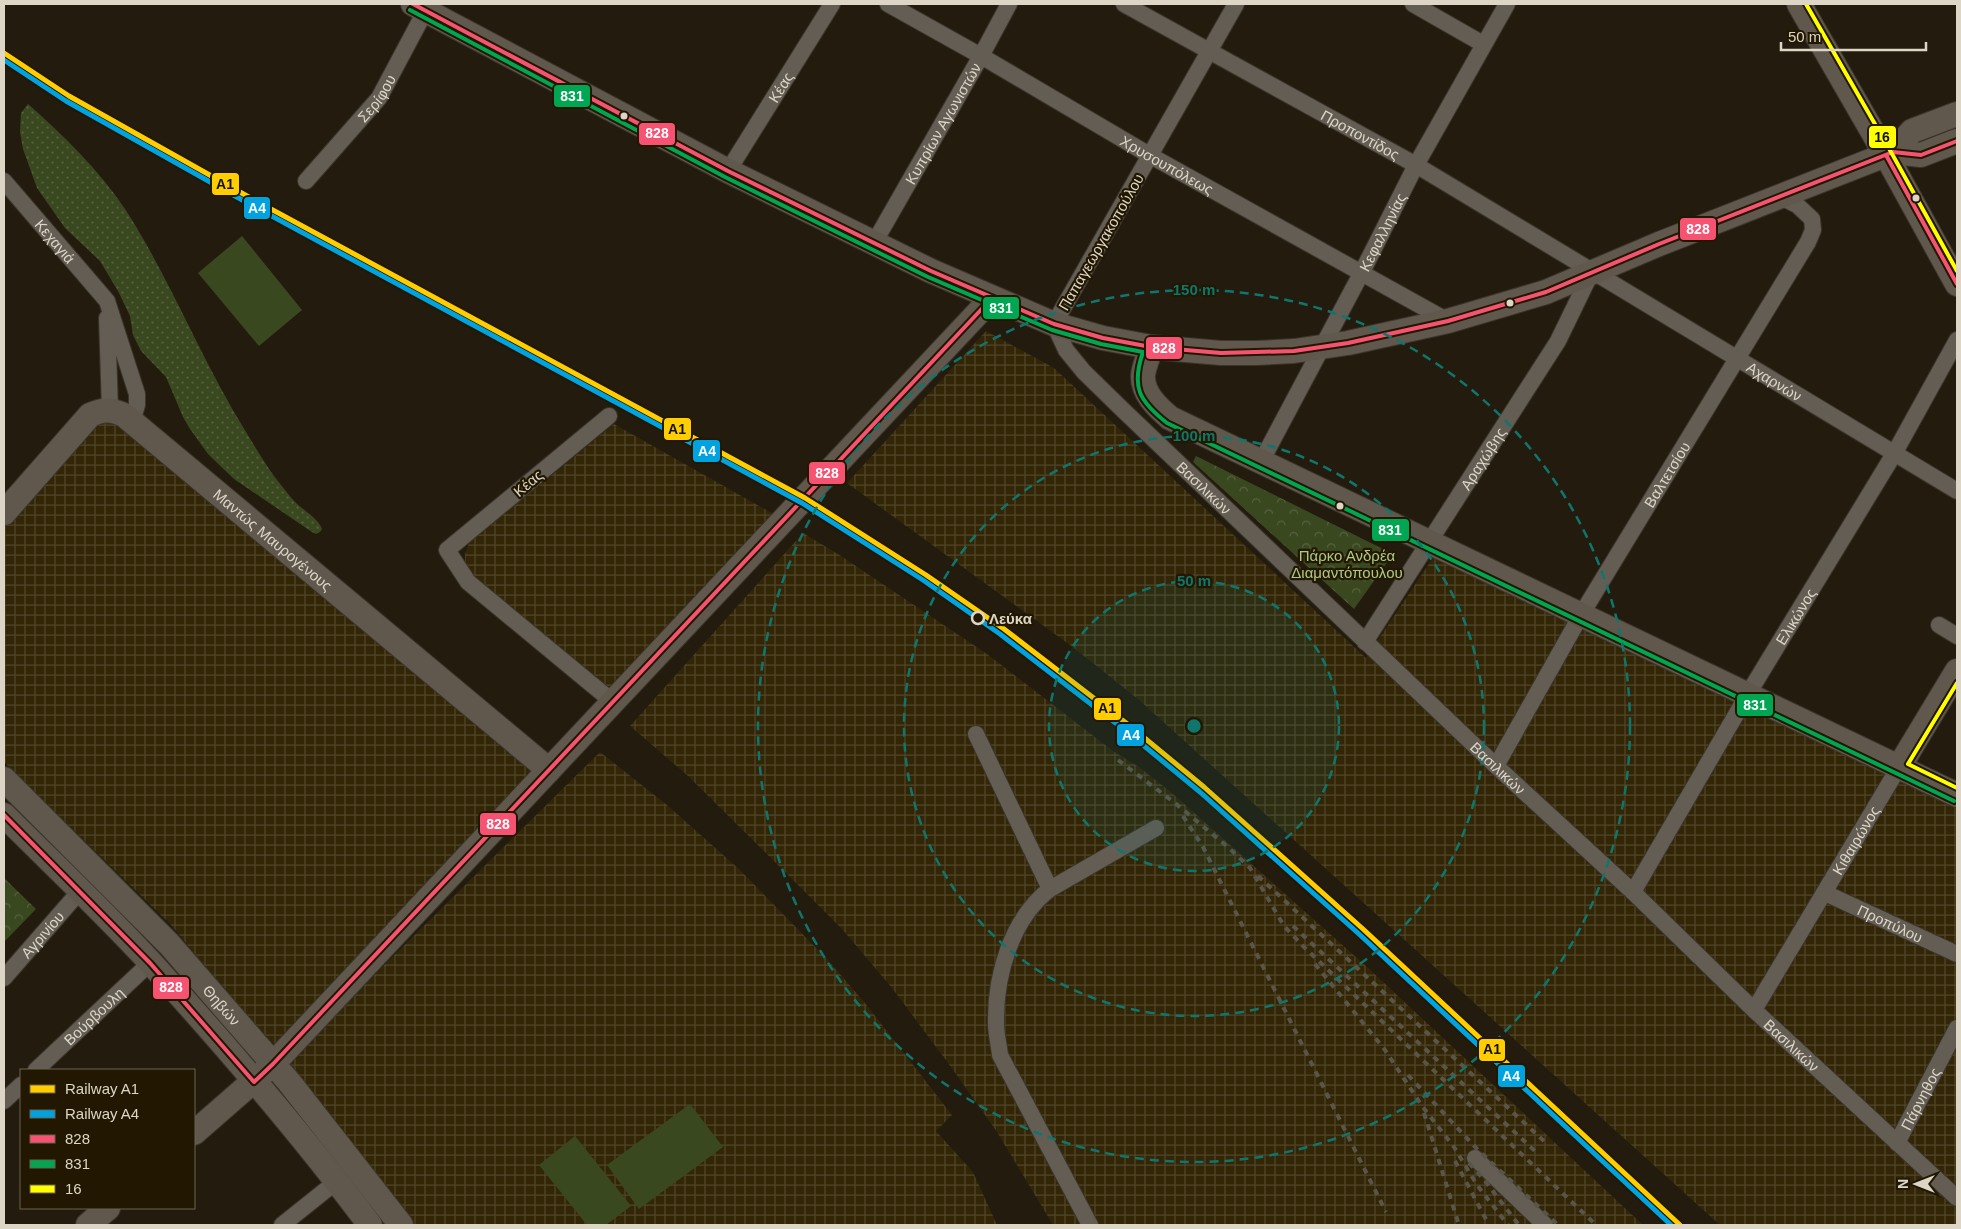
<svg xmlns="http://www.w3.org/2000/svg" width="1961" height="1229" font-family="Arial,sans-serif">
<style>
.industrial{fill:url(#industrial-grid)}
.grass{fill:url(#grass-dots)}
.park{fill:url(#park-crowns)}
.pitch{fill:#3a4820}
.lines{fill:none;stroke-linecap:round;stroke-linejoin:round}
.street-casing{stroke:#3b352c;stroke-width:18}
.secondary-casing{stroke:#3b352c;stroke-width:26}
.street{stroke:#635d54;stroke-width:16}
.secondary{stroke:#60584d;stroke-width:24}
.rail{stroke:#5a554a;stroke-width:4;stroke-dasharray:6 6;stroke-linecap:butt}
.bus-1-casing{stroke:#221700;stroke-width:8}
.bus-2-casing{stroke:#221700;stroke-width:8}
.bus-3-casing{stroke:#221700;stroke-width:8}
.bus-1{stroke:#f65372;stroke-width:4}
.bus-2{stroke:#00a651;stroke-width:4}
.bus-3{stroke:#ff0;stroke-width:4}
.rail-1-casing{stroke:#221700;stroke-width:9}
.rail-2-casing{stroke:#221700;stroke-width:9}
.rail-1{stroke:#ffcd00;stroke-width:5}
.rail-2{stroke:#00a3e0;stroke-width:5}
.ring{fill:none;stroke:#0f766e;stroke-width:2.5;stroke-dasharray:9 6}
.bus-dot{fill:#ddd6c7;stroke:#221700;stroke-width:2}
.stop-dot{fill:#221700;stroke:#ddd6c7;stroke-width:2.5}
.labels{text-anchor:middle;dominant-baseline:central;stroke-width:4.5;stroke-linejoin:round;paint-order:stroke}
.street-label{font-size:15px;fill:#ddd6c7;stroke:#221700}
.park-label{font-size:15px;fill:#adca83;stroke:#221700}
.stop-label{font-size:15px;font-weight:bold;fill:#ddd6c7;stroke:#221700;text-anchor:start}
.centre{fill:#0f766e;stroke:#221700;stroke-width:2.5}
.ring-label{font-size:15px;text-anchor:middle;font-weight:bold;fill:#0f766e;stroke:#221700;stroke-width:4.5;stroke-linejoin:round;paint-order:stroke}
.line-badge{stroke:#221700;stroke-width:2}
.badge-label{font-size:14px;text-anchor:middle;font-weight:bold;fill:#fff}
.pale-badge-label{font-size:14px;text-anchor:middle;font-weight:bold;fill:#111}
</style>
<defs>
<pattern id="industrial-grid" width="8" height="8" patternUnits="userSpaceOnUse" patternTransform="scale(1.25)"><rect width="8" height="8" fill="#332606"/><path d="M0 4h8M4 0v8" fill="none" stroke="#504529"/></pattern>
<pattern id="grass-dots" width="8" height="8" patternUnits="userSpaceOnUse" patternTransform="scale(1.25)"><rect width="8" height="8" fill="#3a4820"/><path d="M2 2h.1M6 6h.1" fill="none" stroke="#56623f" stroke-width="1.8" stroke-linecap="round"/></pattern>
<pattern id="park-crowns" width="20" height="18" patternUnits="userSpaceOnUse" patternTransform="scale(1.25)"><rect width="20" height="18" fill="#3a4820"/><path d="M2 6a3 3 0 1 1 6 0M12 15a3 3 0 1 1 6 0" fill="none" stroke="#56623f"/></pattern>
</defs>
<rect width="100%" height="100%" fill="#231c0e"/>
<g class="industrial">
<polygon points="986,331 1054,368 1366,658 1434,556 1957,807 1957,1225 1720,1225 1139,700 1074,648 847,483"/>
<polygon points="108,417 540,777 273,1050 172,926 4,762 4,526 98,419"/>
<polygon points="614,424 777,516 614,694 468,572 465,563 465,554 469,543"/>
<polygon points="803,533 838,554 987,654 1113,751 1139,767 1172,793 1366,966 1643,1225 1053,1225 997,1132 951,1067 892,988 842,929 788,875 688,776 630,726"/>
<polygon points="600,752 667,805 739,869 827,959 865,1003 952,1115 936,1131 973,1172 997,1225 415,1225 285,1063"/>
</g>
<path class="grass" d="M28 104C63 135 99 170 125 209 171 280 201 360 246 432 257 450 268 469 281 485 286 491 290 497 296 503 304 511 318 518 322 529L320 532 316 534 312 532 234 479 208 454 190 429 183 417 166 377 141 351 133 335 130 316 118 291 100 261 65 228 37 188 23 149 20 132 21 113Z"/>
<g class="park">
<polygon points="1196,456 1393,554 1354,609 1193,462"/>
<polygon points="4,878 36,909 4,942"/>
</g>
<g class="pitch">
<polygon points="242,236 302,310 259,346 198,273"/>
<polygon points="690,1104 723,1147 639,1209 607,1165"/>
<polygon points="575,1136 631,1206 606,1225 587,1225 539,1165"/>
</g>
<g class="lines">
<defs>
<g id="street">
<path id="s1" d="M888 4 981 56 1151 156 1448 321"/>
<path id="s2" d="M1124 4 1416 165 1957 491"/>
<path id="s3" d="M1236 4 1054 324 1066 350 1084 372 1124 411 1496 766 1633 892 1754 1010 1957 1198"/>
<polyline points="1413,4 1483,44"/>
<path id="s4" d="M728 171 832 4"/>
<path id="s5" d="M4 181 107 301 137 394V405L132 421"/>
<path id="s6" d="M306 181 379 98 429 4"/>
<path id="s7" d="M874 243 981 56 1009 4"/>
<polyline points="107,318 110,410"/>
<polyline points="609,416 447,550 468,582 613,702"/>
<path id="s8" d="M1261 462 1362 272 1416 165 1507 4"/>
<polyline points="1939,625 1957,636"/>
<path id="s9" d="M1365 642 1558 341 1592 271"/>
<polyline points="976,734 1050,889"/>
<path id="s10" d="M1496 766 1581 615 1808 242 1813 230 1812 219 1797 205 1779 196"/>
<path id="s11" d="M1633 892 1748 694 1894 454 1957 340"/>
<path id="s12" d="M1825 893 1957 954"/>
<path id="s13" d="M4 978 80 891"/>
<path id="s14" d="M1754 1010 1899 767"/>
<path id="s15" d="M36 1070 150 963"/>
<polyline points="4,1101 21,1085"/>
<path id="s16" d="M1897 1143 1957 1028"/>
<polyline points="1475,1158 1545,1225"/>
<polyline points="282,1225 337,1181"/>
<path d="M1090 1225 1000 1055C999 1045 996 1034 996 1024 995 976 1011 919 1050 889L1156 828"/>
</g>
<g id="secondary">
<polyline points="413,4 728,171 931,271 1054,324 1103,338 1151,347 1221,353 1256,353 1294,351 1348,343 1448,321 1546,292 1659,244 1893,152 1921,155 1957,141"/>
<polyline points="1799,4 1886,155 1957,284"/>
<polyline points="1893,152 1912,131 1957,114"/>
<path d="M1151 347C1149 356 1144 366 1143 375 1142 393 1157 407 1170 418L1957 795"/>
<path id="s17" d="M4 513 90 415C103 409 111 409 124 415L549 770"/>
<polyline points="1899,767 1957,671"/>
<path id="s18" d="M4 779 169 944 289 1082 401 1225"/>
<path d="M4 815C53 864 104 912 151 963 227 1047 302 1134 370 1225"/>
<polyline points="194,1133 273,1064 992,298"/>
<polyline points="88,1225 108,1208"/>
</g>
</defs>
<use href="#street" class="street-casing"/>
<use href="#secondary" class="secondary-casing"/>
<use href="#street" class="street"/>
<use href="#secondary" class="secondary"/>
<g class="rail">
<polyline points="1118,760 1175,803 1229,848 1250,868 1284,926 1304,947 1596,1225"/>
<polyline points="1183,816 1203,847 1386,1212"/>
<polyline points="1258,876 1546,1143"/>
<polyline points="1293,926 1536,1152"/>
<polyline points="1315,964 1385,1050 1422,1106 1454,1147 1477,1185 1508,1225"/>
<polyline points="1408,1075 1478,1150 1558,1225"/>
<polyline points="1424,1113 1459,1225"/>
<polyline points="1455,1161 1489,1225"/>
<polyline points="1469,1163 1485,1181 1519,1225"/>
</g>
<defs>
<g id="bus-1">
<polyline points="413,4 728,171 931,271 1054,324 1103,338 1151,347 1221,353 1294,351 1348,343 1448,321 1546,292 1659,244 1893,152 1921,155 1957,141"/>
<polyline points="1886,155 1957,284"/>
<polyline points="4,815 150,963 254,1082 273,1064 992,298"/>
</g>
<path id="bus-2" d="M410 10 725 177 928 277 1052 330 1101 344 1143 352C1131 387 1139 401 1167 423L1954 801"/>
<g id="bus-3">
<polyline points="1806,4 1891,152 1957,271"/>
<polyline points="1957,683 1908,764 1957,788"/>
</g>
</defs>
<use href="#bus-1" class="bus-1-casing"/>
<use href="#bus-2" class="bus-2-casing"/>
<use href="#bus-3" class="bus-3-casing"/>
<use href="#bus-1" class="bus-1"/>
<use href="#bus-2" class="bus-2"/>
<use href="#bus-3" class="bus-3"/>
<defs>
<polyline id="rail-1" points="4,53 69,96 247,196 805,498 926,575 1004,629 1130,726 1204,787 1363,929 1680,1225"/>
<polyline id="rail-2" points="4,60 66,101 244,201 802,503 923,580 1000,634 1126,731 1200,792 1359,934 1671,1225"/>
</defs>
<use href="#rail-1" class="rail-1-casing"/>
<use href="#rail-2" class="rail-2-casing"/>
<use href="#rail-1" class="rail-1"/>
<use href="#rail-2" class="rail-2"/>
</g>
<circle cx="1194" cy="726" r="145" fill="#0f766e" fill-opacity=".12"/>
<g class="ring">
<circle cx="1194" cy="726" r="145"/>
<circle cx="1194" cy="726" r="290"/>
<circle cx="1194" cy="726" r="436"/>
</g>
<g class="bus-dot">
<circle cx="624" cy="116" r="4.5"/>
<circle cx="1916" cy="198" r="4.5"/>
<circle cx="1510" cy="303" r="4.5"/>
<circle cx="1340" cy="506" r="4.5"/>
</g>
<circle class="stop-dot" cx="978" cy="618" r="6"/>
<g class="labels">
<g class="street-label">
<text stroke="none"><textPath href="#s4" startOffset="99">Κέας</textPath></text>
<text stroke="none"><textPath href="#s6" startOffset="109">Σερίφου</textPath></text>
<text stroke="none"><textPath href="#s7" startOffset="138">Κυπρίων Αγωνιστών</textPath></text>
<text stroke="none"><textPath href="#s2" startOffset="270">Προποντίδος</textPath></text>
<text stroke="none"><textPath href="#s1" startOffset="322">Χρυσουπόλεως</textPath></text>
<text stroke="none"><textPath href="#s8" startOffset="260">Κεφαλληνίας</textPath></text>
<text stroke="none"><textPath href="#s5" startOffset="79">Κεχαγιά</textPath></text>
<text transform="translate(1101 242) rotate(-60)">Παπαγεωργακοπούλου</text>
<text stroke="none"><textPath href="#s2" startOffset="752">Αχαρνών</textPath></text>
<text stroke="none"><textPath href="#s9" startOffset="218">Αραχώβης</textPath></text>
<text stroke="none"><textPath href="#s10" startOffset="338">Βαλτετσίου</textPath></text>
<text transform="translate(528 483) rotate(-40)">Κέας</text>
<text stroke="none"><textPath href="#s3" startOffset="592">Βασιλικών</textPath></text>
<text stroke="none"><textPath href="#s17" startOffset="360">Μαντώς Μαυρογένους</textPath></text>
<text stroke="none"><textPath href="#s11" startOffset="320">Ελικώνος</textPath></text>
<text stroke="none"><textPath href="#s3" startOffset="998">Βασιλικών</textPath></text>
<text stroke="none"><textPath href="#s14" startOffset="198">Κιθαιρώνος</textPath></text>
<text stroke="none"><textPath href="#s12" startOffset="72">Προπύλου</textPath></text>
<text stroke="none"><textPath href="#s13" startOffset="58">Αγρινίου</textPath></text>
<text stroke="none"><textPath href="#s18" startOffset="314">Θηβών</textPath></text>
<text stroke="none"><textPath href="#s15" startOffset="79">Βούρβουλη</textPath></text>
<text stroke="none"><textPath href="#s3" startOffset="1402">Βασιλικών</textPath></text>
<text stroke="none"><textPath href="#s16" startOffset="50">Πάρνηθος</textPath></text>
</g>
<g class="park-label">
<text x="1347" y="555">Πάρκο Ανδρέα<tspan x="1347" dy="17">Διαμαντόπουλου</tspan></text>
</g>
<g class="stop-label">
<text x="989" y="618">Λεύκα</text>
</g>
</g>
<circle cx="1194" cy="726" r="8" class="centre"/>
<g class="ring-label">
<text x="1194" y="295">150 m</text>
<text x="1194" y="441">100 m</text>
<text x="1194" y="586">50 m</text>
</g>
<g class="line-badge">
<rect x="553" y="84" width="38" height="24" rx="5" fill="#00a651"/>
<rect x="638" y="122" width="38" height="24" rx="5" fill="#f65372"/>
<rect x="1868" y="125" width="29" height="24" rx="5" fill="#ff0"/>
<rect x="211" y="172" width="29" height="24" rx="5" fill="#ffcd00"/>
<rect x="243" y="196" width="28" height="24" rx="5" fill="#00a3e0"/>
<rect x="1679" y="217" width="38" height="24" rx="5" fill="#f65372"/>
<rect x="982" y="296" width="38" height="24" rx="5" fill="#00a651"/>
<rect x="1145" y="336" width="38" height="24" rx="5" fill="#f65372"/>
<rect x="663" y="417" width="29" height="24" rx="5" fill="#ffcd00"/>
<rect x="692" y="439" width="29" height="24" rx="5" fill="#00a3e0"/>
<rect x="808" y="461" width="38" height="24" rx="5" fill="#f65372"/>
<rect x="1371" y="518" width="39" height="24" rx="5" fill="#00a651"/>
<rect x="1736" y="693" width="38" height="24" rx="5" fill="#00a651"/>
<rect x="1093" y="697" width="29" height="24" rx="5" fill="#ffcd00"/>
<rect x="1116" y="723" width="29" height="24" rx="5" fill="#00a3e0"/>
<rect x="479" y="812" width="38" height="24" rx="5" fill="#f65372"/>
<rect x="152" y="976" width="38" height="24" rx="5" fill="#f65372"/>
<rect x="1478" y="1038" width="28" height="24" rx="5" fill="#ffcd00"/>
<rect x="1497" y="1064" width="29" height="24" rx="5" fill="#00a3e0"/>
</g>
<g class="badge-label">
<text x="572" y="101">831</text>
<text x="657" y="138">828</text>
<text x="257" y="213">A4</text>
<text x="1698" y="234">828</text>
<text x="1001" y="313">831</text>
<text x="1164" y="353">828</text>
<text x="707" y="456">A4</text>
<text x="827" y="478">828</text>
<text x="1390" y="535">831</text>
<text x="1755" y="710">831</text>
<text x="1131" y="740">A4</text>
<text x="498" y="829">828</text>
<text x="171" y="992">828</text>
<text x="1511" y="1081">A4</text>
</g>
<g class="pale-badge-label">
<text x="1882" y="142">16</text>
<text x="225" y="189">A1</text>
<text x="677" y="434">A1</text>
<text x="1107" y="713">A1</text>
<text x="1492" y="1054">A1</text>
</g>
<rect width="1961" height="1229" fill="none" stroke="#ddd6c7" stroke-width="10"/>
<rect x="20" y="1069" width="175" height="140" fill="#221700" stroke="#6d6350"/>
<rect x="30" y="1085" width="25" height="8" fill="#ffcd00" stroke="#6d6350"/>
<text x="65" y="1094" font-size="15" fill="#ddd6c7">Railway A1</text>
<rect x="30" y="1110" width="25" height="8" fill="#00a3e0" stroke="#6d6350"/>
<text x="65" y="1119" font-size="15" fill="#ddd6c7">Railway A4</text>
<rect x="30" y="1135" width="25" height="8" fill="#f65372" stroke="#6d6350"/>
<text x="65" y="1144" font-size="15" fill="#ddd6c7">828</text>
<rect x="30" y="1160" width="25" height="8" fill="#00a651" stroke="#6d6350"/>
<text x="65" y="1169" font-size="15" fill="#ddd6c7">831</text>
<rect x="30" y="1185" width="25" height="8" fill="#ffff00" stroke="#6d6350"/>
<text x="65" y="1194" font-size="15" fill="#ddd6c7">16</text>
<g transform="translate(1916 1184) rotate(270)" stroke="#221700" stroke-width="4" paint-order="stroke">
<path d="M0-4L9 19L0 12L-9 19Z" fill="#ddd6c7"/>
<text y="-8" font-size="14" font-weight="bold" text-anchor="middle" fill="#ddd6c7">N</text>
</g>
<path d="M1781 42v8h145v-8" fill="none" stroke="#ddd6c7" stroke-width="2.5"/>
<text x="1788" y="42" font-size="15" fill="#ddd6c7" stroke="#221700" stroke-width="4" paint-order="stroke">50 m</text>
</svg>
